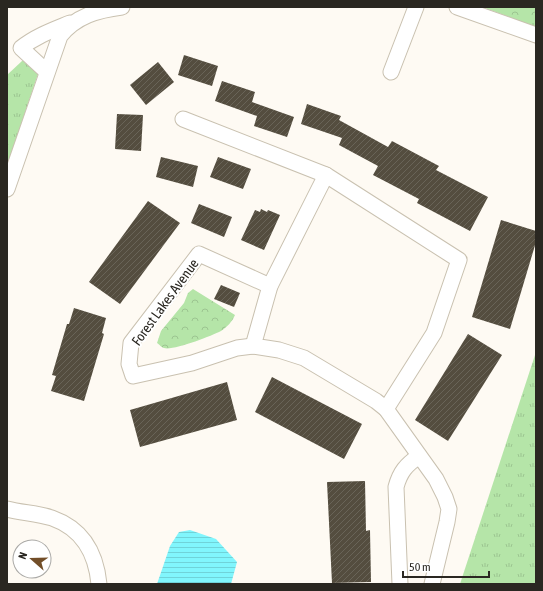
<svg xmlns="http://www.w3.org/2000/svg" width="543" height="591" font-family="'Asap Condensed',sans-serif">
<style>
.grass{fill:url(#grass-tufts)}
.forest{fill:url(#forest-crowns)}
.water{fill:url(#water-rules)}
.building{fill:url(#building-hatch)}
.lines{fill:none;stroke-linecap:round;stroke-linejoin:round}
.minor-casing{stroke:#c9c1b0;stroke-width:17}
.minor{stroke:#fff;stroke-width:15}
.labels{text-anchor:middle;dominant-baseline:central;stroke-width:4;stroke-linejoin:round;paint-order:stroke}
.street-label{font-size:14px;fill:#2a2721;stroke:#fff}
</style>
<defs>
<pattern id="grass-tufts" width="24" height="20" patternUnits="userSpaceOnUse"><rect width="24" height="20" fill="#b5e5a8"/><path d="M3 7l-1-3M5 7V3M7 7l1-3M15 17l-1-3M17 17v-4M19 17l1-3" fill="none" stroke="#9cc490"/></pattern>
<pattern id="forest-crowns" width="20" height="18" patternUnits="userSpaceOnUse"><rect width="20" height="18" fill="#b5e5a8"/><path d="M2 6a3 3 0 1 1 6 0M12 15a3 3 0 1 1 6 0" fill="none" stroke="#9cc490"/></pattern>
<pattern id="water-rules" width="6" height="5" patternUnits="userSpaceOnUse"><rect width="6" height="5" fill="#81f6fd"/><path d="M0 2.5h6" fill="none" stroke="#70d3d9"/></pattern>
<pattern id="building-hatch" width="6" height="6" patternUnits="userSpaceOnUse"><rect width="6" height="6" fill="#544d3f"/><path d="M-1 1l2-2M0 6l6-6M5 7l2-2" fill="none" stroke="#696458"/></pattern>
</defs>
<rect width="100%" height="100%" fill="#fefaf3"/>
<g class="grass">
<polygon points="482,7 536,7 536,27"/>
<polygon points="22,61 25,61 36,68 38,74 7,166 7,75"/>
<polygon points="536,352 536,584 460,584"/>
</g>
<g class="forest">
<polygon points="490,7 536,7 536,23"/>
<path d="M193 289 235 315C232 322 227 327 221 331 211 336 173 351 164 348 162 348 159 344 157 343L161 331 184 303 188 293Z"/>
</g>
<polygon class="water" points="190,530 216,539 237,562 231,584 157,584 170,546 179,532"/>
<g class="building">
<polygon points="184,55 218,66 212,86 178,75"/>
<polygon points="158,62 174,82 146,105 130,85"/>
<polygon points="222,81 255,92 252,102 294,117 287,137 254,126 257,116 215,101"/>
<polygon points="307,104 341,116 339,120 388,147 392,141 439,166 436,170 488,197 470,231 417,203 419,199 373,175 378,166 339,145 342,138 301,124"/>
<polygon points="117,114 143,115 141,151 115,149"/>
<polygon points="161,157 198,166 193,187 156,177"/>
<polygon points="218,157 251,169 243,189 210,177"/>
<polygon points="148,201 180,223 120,304 89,282"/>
<polygon points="199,204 232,217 224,237 191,223"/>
<polygon points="261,209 267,212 268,210 280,215 264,250 241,240 255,210 260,212"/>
<polygon points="501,220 536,231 536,242 510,329 472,317"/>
<polygon points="221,285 240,293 234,307 214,299"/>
<polygon points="74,308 106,318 102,333 104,334 84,401 51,391 56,376 52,375 67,324 69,324"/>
<polygon points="468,334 502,355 448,441 415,420"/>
<polygon points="272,377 362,424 344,459 255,412"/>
<polygon points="227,382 237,420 140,447 130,410"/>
<polygon points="365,481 366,531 370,530 371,582 332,583 327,482"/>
</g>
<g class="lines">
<defs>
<g id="minor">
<polyline points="457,7 536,35"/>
<path d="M47 72 21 48C36 36 53 30 70 23"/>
<polyline points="391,72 416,7"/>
<polyline points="183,119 326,175 459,260 434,333 386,409 436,479 445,497 449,509 447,522 432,584"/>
<polyline points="326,175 270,286 253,346 279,350 304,358 376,401 386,409"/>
<path d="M7 189 60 36C76 16 98 10 122 7"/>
<polyline points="253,346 237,348 192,363 133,376 129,364 131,343 199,254 270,286"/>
<path d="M7 509C22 513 37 513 52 518 83 529 96 553 99 584"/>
<path d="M400 584 396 487C400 472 406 465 419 456"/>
</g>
</defs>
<use href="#minor" class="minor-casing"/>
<use href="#minor" class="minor"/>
</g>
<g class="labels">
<g class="street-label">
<text transform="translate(165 302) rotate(-54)">Forest Lakes Avenue</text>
</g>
</g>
<rect width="543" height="591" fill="none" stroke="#2a2721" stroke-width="16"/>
<g transform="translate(32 559) rotate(290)"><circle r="19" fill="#ffffff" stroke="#aaa9a6"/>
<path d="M0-3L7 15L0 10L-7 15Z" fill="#724e28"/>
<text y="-6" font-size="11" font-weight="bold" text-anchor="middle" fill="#2a2721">N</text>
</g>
<path d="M403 571v6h86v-6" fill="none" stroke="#2a2721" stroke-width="2"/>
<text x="409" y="571" font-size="12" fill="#2a2721" stroke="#ffffff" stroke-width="3" paint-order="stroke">50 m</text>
</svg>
